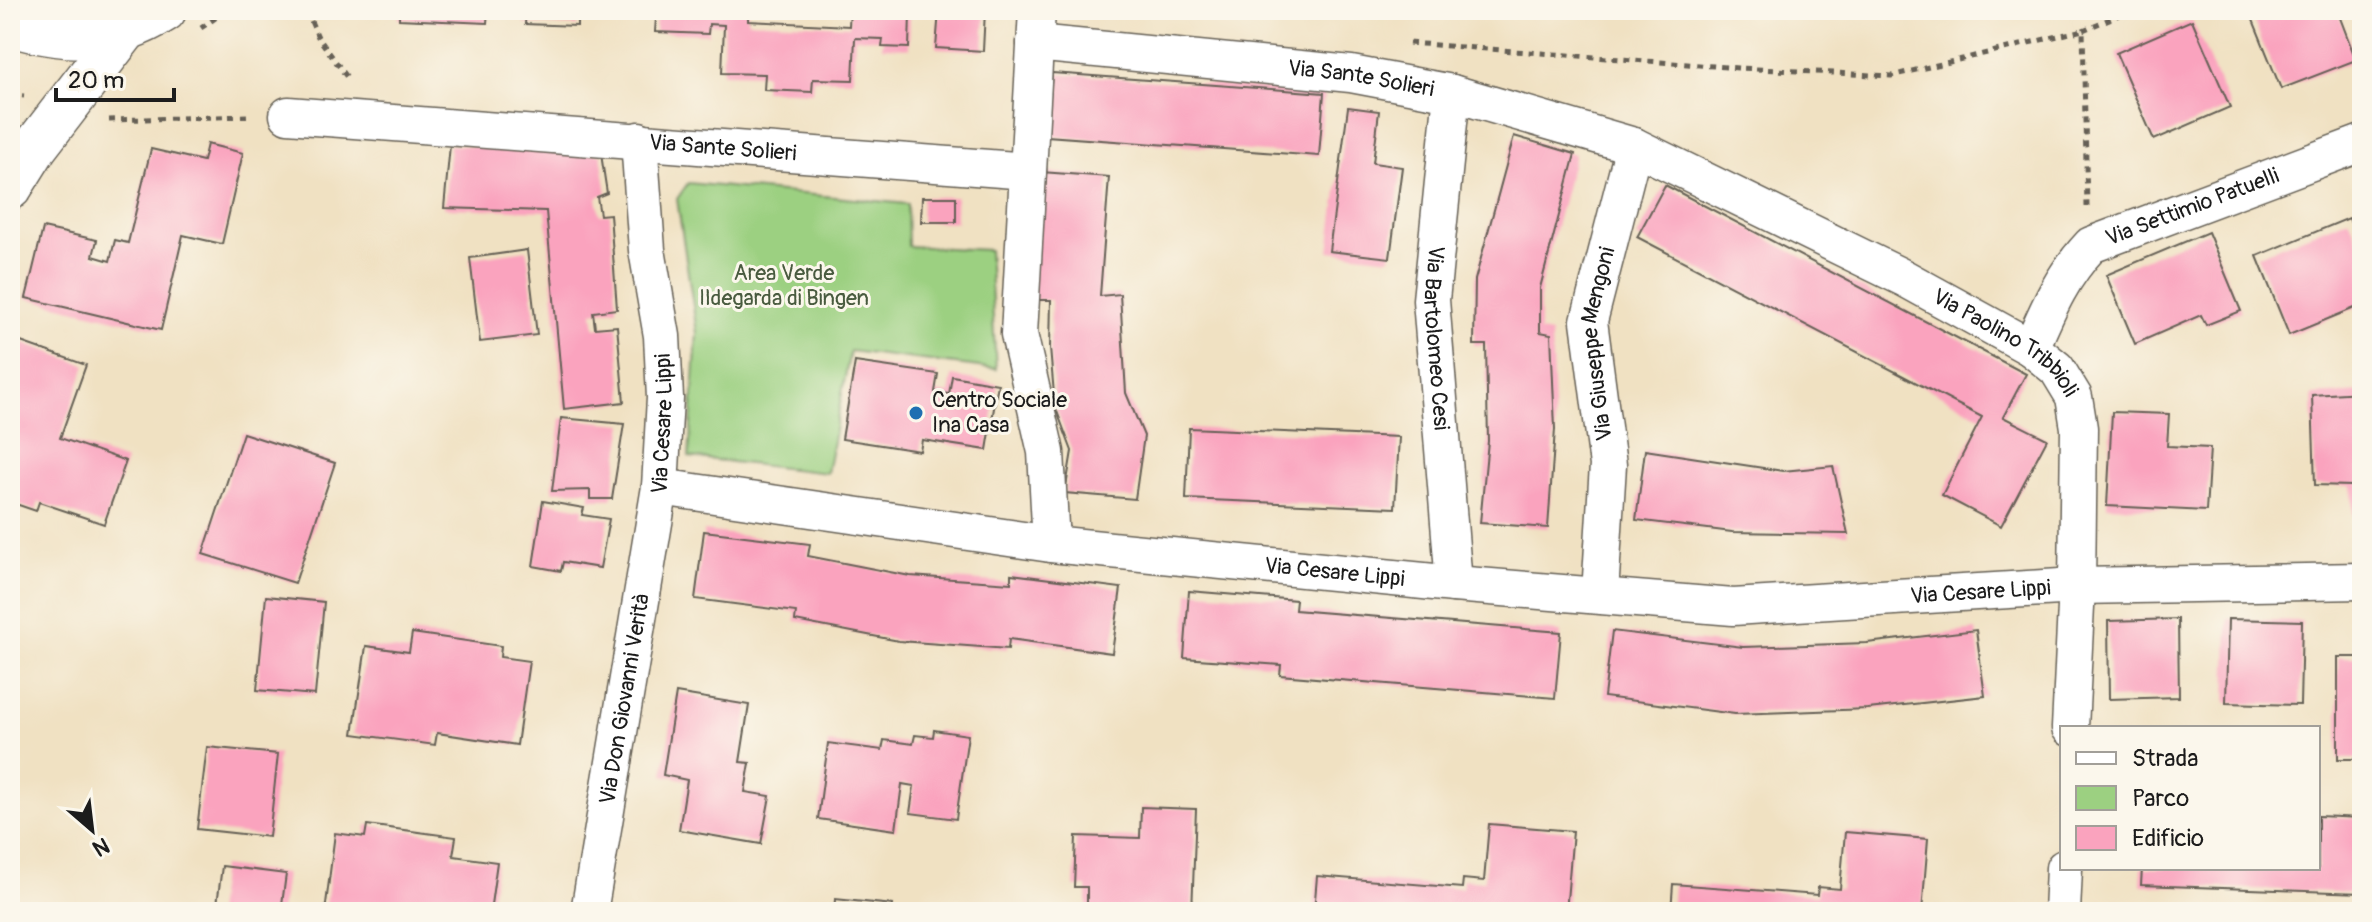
<svg xmlns="http://www.w3.org/2000/svg" width="2372" height="922" font-family="Pangolin,sans-serif">
<style>
.green{fill:#9cd081;stroke:#5c764e;stroke-width:2}
.building{fill:#faa3be}
.lines{fill:none;stroke-linecap:round;stroke-linejoin:round}
.minor-casing{stroke:#666156;stroke-width:39}
.tertiary-casing{stroke:#666156;stroke-width:47}
.path{stroke:#666156;stroke-width:5;stroke-dasharray:6 6;stroke-linecap:butt}
.minor{stroke:#fff;stroke-width:36}
.tertiary{stroke:#fff;stroke-width:44}
.poi-dot{fill:#1f6fb2;stroke:#fbf7ec;stroke-width:3}
.labels{text-anchor:middle;dominant-baseline:central;stroke-width:6;stroke-linejoin:round;paint-order:stroke}
.street-label{font-size:22px;fill:#1c1c1c;stroke:#fbf7ec}
.park-label{font-size:22px;fill:#495b3f;stroke:#fbf7ec}
.poi-label{font-size:22px;fill:#1c1c1c;stroke:#fbf7ec;text-anchor:start}
</style>
<rect width="100%" height="100%" fill="#fbf7ec"/>
<filter id="ink" filterUnits="userSpaceOnUse"><feTurbulence type="fractalNoise" baseFrequency=".0125" numOctaves="2"/><feDisplacementMap in="SourceGraphic" scale="16" xChannelSelector="R" yChannelSelector="G"/><feConvolveMatrix kernelMatrix="1 2 1 2 8 2 1 2 1" color-interpolation-filters="sRGB"/></filter>
<filter id="wash" filterUnits="userSpaceOnUse"><feTurbulence type="fractalNoise" baseFrequency=".006" numOctaves="4" result="noise"/><feDisplacementMap in="SourceGraphic" scale="32" xChannelSelector="R" yChannelSelector="G"/><feGaussianBlur stdDeviation="1.8" result="paint"/><feColorMatrix in="noise" values="0 0 0 0 0 0 0 0 0 0 0 0 0 0 0 0 0 1.4 0 .05"/><feComposite in="paint" operator="in"/></filter>
<g filter="url(#wash)">
<rect width="100%" height="100%" fill="#f0e1c2"/>
<polygon class="green" points="688,183 907,204 908,246 989,250 996,369 850,351 827,473 689,457 697,333 677,199"/>
<g id="blocks">
<g class="building">
<polygon points="399,10 488,10 487,23 399,19"/>
<polygon points="526,10 748,10 748,21 849,26 850,10 921,10 921,13 910,13 909,48 882,47 883,39 855,38 853,80 813,79 812,92 764,90 765,74 722,73 724,25 709,24 708,34 655,32 656,18 577,15 577,26 525,24"/>
<polygon points="939,10 985,10 983,51 936,48"/>
<polygon points="2249,10 2337,10 2356,60 2281,89"/>
<polygon points="2192,20 2230,107 2154,140 2116,53"/>
<polygon points="1052,73 1324,93 1319,156 1047,136"/>
<polygon points="1348,107 1379,111 1373,163 1402,167 1390,258 1329,251"/>
<polygon points="1514,136 1575,154 1540,288 1540,332 1551,334 1555,429 1548,528 1480,523 1488,441 1486,345 1474,345 1475,280"/>
<polygon points="207,144 243,153 222,244 183,235 161,330 26,298 43,228 97,240 93,256 110,261 115,240 128,243 151,149 203,161"/>
<polygon points="450,145 601,154 607,193 597,197 600,215 610,214 617,309 593,312 595,328 617,326 624,402 564,409 546,211 444,208"/>
<polygon points="1041,172 1109,177 1100,296 1120,294 1126,393 1144,436 1135,499 1065,493 1072,451 1055,406 1050,348 1051,300 1030,300"/>
<polygon points="1665,185 2026,374 2003,417 2047,439 2001,526 1942,495 1982,417 1637,237"/>
<polygon points="922,197 956,197 956,222 921,222"/>
<polygon points="2349,218 2362,250 2362,305 2289,335 2257,256"/>
<polygon points="2208,232 2241,311 2206,325 2201,315 2135,344 2106,275"/>
<polygon points="527,250 537,335 480,342 470,258"/>
<polygon points="18,341 86,365 60,438 126,461 104,524 39,502 36,511 10,502 10,364"/>
<polygon points="855,362 938,374 935,392 949,394 952,376 998,384 987,450 922,440 920,451 842,439"/>
<polygon points="2362,392 2362,516 2353,516 2352,486 2315,485 2312,395"/>
<polygon points="2112,412 2169,414 2167,446 2210,448 2206,511 2107,506"/>
<polygon points="561,418 624,424 612,499 590,499 590,490 552,491"/>
<polygon points="1189,428 1399,437 1395,508 1186,499"/>
<polygon points="243,433 335,463 295,583 203,554"/>
<polygon points="1645,450 1783,471 1833,466 1848,534 1732,532 1636,520"/>
<polygon points="543,501 584,508 582,515 609,519 600,568 563,562 561,571 533,566"/>
<polygon points="704,531 810,544 808,556 910,576 1011,583 1011,574 1121,588 1112,653 1009,639 1008,649 899,641 795,621 796,612 695,599"/>
<polygon points="1189,591 1296,600 1295,610 1561,632 1555,698 1280,675 1281,665 1184,658"/>
<polygon points="266,596 324,602 315,695 257,690"/>
<polygon points="2178,619 2179,697 2109,699 2108,621"/>
<polygon points="2228,619 2302,621 2300,705 2226,703"/>
<polygon points="1976,630 1985,696 1868,709 1735,714 1604,697 1612,631 1743,647 1867,643"/>
<polygon points="412,633 501,646 500,657 529,661 517,745 437,733 435,745 353,734 366,646 409,652"/>
<rect x="2338" y="657" width="24" height="102"/>
<polygon points="676,693 749,705 740,762 750,763 745,792 770,796 761,844 679,830 687,780 663,775"/>
<polygon points="934,730 968,735 956,819 910,813 914,786 902,784 896,830 818,819 828,743 882,750 884,740 913,744 915,735 933,737"/>
<polygon points="207,747 278,754 269,837 197,829"/>
<polygon points="1141,807 1196,809 1192,912 1087,912 1087,887 1074,887 1076,836 1140,838"/>
<polygon points="2318,816 2362,818 2362,893 2141,885 2142,868 2318,868"/>
<polygon points="1489,824 1573,831 1566,912 1314,912 1317,876 1462,888 1463,879 1484,881"/>
<polygon points="367,825 456,837 453,856 497,862 490,912 325,912 335,833 365,837"/>
<polygon points="1845,832 1928,839 1922,912 1671,912 1673,884 1817,895 1818,887 1840,889"/>
<polygon points="222,866 286,874 281,912 216,912"/>
<polygon points="835,899 893,905 892,912 834,912"/>
</g>
</g>
</g>
<g filter="url(#ink)">
<use href="#blocks" fill-opacity="0" stroke="#666156" stroke-width="2"/>
<g class="lines">
<defs>
<g id="minor">
<polyline points="1037,10 1019,334 1046,452 1051,544"/>
<path id="s1" d="M1035 43 1351 74 1452 93 1634 146 1904 278 2031 348 2057 369 2074 397 2079 428 2077 586 2070 728"/>
<path id="s2" d="M1452 93 1431 300 1454 584"/>
<path id="s3" d="M288 115 1028 171"/>
<path id="s4" d="M2031 348C2048 309 2061 277 2091 245L2362 143"/>
<path id="s5" d="M660 487 1051 544 1454 584 1733 607 2077 586 2362 581"/>
<path id="s6" d="M1600 594 1608 465 1589 321 1634 146"/>
<path id="s7" d="M589 912 660 487 665 398 662 336 647 250 639 140"/>
<polyline points="2062,912 2064,868"/>
</g>
<g id="tertiary">
<path d="M10 24C66 40 112 43 164 10"/>
<polyline points="10,187 35,147 126,29"/>
</g>
</defs>
<use href="#minor" class="minor-casing"/>
<use href="#tertiary" class="tertiary-casing"/>
<g class="path">
<polyline points="306,10 318,37 349,80"/>
<polyline points="201,28 227,10"/>
<polyline points="2083,30 2131,10"/>
<polyline points="1409,43 1739,68 1891,76 2083,30 2087,207"/>
<polyline points="10,95 24,96"/>
<polyline points="109,120 251,116"/>
</g>
<use href="#minor" class="minor"/>
<use href="#tertiary" class="tertiary"/>
</g>
</g>
<circle class="poi-dot" cx="916" cy="413" r="8"/>
<g class="labels">
<g class="street-label">
<text stroke="none"><textPath href="#s1" startOffset="328">Via Sante Solieri</textPath></text>
<text stroke="none"><textPath href="#s3" startOffset="436">Via Sante Solieri</textPath></text>
<text stroke="none"><textPath href="#s4" startOffset="228">Via Settimio Patuelli</textPath></text>
<text stroke="none"><textPath href="#s2" startOffset="246">Via Bartolomeo Cesi</textPath></text>
<text stroke="none"><textPath href="#s6" startOffset="252">Via Giuseppe Mengoni</textPath></text>
<text stroke="none"><textPath href="#s1" startOffset="1032">Via Paolino Tribbioli</textPath></text>
<text stroke="none"><textPath href="#s7" startOffset="494">Via Cesare Lippi</textPath></text>
<text stroke="none"><textPath href="#s5" startOffset="680">Via Cesare Lippi</textPath></text>
<text stroke="none"><textPath href="#s5" startOffset="1328">Via Cesare Lippi</textPath></text>
<text stroke="none"><textPath href="#s7" startOffset="216">Via Don Giovanni Verità</textPath></text>
</g>
<g class="park-label">
<text x="784" y="273">Area Verde<tspan x="784" dy="25">Ildegarda di Bingen</tspan></text>
</g>
<g class="poi-label">
<text x="932" y="400">Centro Sociale<tspan x="932" dy="25">Ina Casa</tspan></text>
</g>
</g>
<rect width="2372" height="922" fill="none" stroke="#fbf7ec" stroke-width="40"/>
<rect x="2060" y="726" width="260" height="144" fill="#fbf7ec" stroke="#a29f99" stroke-width="2"/>
<rect x="2076" y="752" width="40" height="12" fill="#ffffff" stroke="#a29f99" stroke-width="2"/>
<text x="2132" y="766" font-size="24" fill="#1c1c1c">Strada</text>
<rect x="2076" y="786" width="40" height="24" fill="#9cd081" stroke="#a29f99" stroke-width="2"/>
<text x="2132" y="806" font-size="24" fill="#1c1c1c">Parco</text>
<rect x="2076" y="826" width="40" height="24" fill="#faa3be" stroke="#a29f99" stroke-width="2"/>
<text x="2132" y="846" font-size="24" fill="#1c1c1c">Edificio</text>
<g transform="translate(92 830) rotate(152)" stroke="#fbf7ec" stroke-width="6" paint-order="stroke">
<path d="M0-6L14 30L0 20L-14 30Z" fill="#1c1c1c"/>
<text y="-12" font-size="22" font-weight="bold" text-anchor="middle" fill="#1c1c1c">N</text>
</g>
<path d="M56 88v12h118v-12" fill="none" stroke="#1c1c1c" stroke-width="4"/>
<text x="68" y="88" font-size="24" fill="#1c1c1c" stroke="#fbf7ec" stroke-width="6" paint-order="stroke">20 m</text>
</svg>
